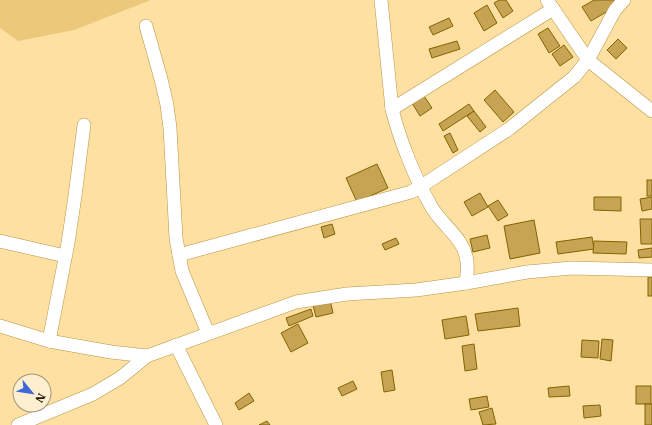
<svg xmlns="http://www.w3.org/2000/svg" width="652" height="425" font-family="'IBM Plex Serif',serif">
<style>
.green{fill:#ecc97a}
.building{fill:#c7a454;stroke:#836300}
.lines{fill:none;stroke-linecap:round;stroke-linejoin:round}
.minor-casing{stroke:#b79544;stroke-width:14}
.minor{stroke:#fff;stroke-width:13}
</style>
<rect width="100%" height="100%" fill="#fde0a2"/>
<polygon class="green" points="0,0 151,0 74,30 18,41 0,28"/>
<g class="building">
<polygon points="499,0 506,0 513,11 503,18 494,3"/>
<polygon points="594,0 615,0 618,5 591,21 582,7"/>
<polygon points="487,5 497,23 484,31 474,13"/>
<polygon points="449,18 453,26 433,35 429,27"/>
<polygon points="548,28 560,46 549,53 538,34"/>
<polygon points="618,39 627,48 616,59 607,50"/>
<polygon points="457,41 460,49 432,58 429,49"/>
<polygon points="564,45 573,57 560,66 552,54"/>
<polygon points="495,90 514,112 503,122 484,100"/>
<polygon points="424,96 432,108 420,116 412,103"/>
<polygon points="469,104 474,111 443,131 439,124"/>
<polygon points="474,111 486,127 480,132 467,116"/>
<polygon points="450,133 458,150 453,153 444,136"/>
<polygon points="377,164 388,188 357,202 346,178"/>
<rect x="647" y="180" width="5" height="16"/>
<polygon points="480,193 488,207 472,216 464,202"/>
<polygon points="594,197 621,197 621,211 594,210"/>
<polygon points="652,197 652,209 642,211 640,199"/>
<polygon points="498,200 508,215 498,221 488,206"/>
<polygon points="640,219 652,219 652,244 641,244"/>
<polygon points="534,220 540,253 510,259 504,226"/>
<polygon points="332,224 335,234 324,238 321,227"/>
<polygon points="487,235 490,248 473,252 470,239"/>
<polygon points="592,237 594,249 558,254 556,242"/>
<polygon points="396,238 399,244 385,250 382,244"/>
<polygon points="594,241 627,242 626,254 593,253"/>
<polygon points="652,248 652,257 639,258 638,250"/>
<rect x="648" y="277" width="4" height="19"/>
<polygon points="330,300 333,313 316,317 313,305"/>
<polygon points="518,308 520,326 478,331 475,314"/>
<polygon points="311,309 313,316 289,326 286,318"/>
<polygon points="466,316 469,335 445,339 442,320"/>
<polygon points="298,324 308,343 291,352 281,333"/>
<polygon points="602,339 613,340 611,361 600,359"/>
<polygon points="582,340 599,341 598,358 581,357"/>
<polygon points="474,344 477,369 465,371 462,346"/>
<polygon points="392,370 395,390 384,392 381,372"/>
<polygon points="353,381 357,389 342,396 338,388"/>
<polygon points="569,386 570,396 549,397 548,388"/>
<rect x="636" y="386" width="15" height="18"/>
<polygon points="249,393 254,401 239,410 235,403"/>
<polygon points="487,396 489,407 471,410 469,399"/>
<rect x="645" y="404" width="7" height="21"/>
<polygon points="600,405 601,416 584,418 583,406"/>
<polygon points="492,408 496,424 483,425 479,412"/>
<polygon points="267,421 270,425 259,425"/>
</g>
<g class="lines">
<defs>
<g id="minor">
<path d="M381 0 392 109C400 141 415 178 431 206 442 226 465 238 467 262 468 269 467 276 466 283"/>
<polyline points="547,0 588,60 652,111"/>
<polyline points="146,26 161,79 167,105 170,128 176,238 182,271 208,333"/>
<polyline points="392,109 553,9"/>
<polyline points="0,241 65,256"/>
<polyline points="179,255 411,192 420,187 509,129 574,77 588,60 615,10 624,0"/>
<polyline points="0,326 49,341 111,352 147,356"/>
<polyline points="49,341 68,243 75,196 84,125"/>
<polyline points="176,345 216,425"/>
<polyline points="18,425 93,394 120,378 147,356 296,302 347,294 416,290 466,283 527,272 572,268 652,270"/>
</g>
</defs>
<use href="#minor" class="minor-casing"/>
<use href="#minor" class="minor"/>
</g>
<g transform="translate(32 393) rotate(120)"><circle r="19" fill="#feefd1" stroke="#a3967d"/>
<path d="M0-3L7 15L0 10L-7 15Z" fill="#3f67d9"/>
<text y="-6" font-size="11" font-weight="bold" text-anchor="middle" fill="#1a1000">N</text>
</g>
</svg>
